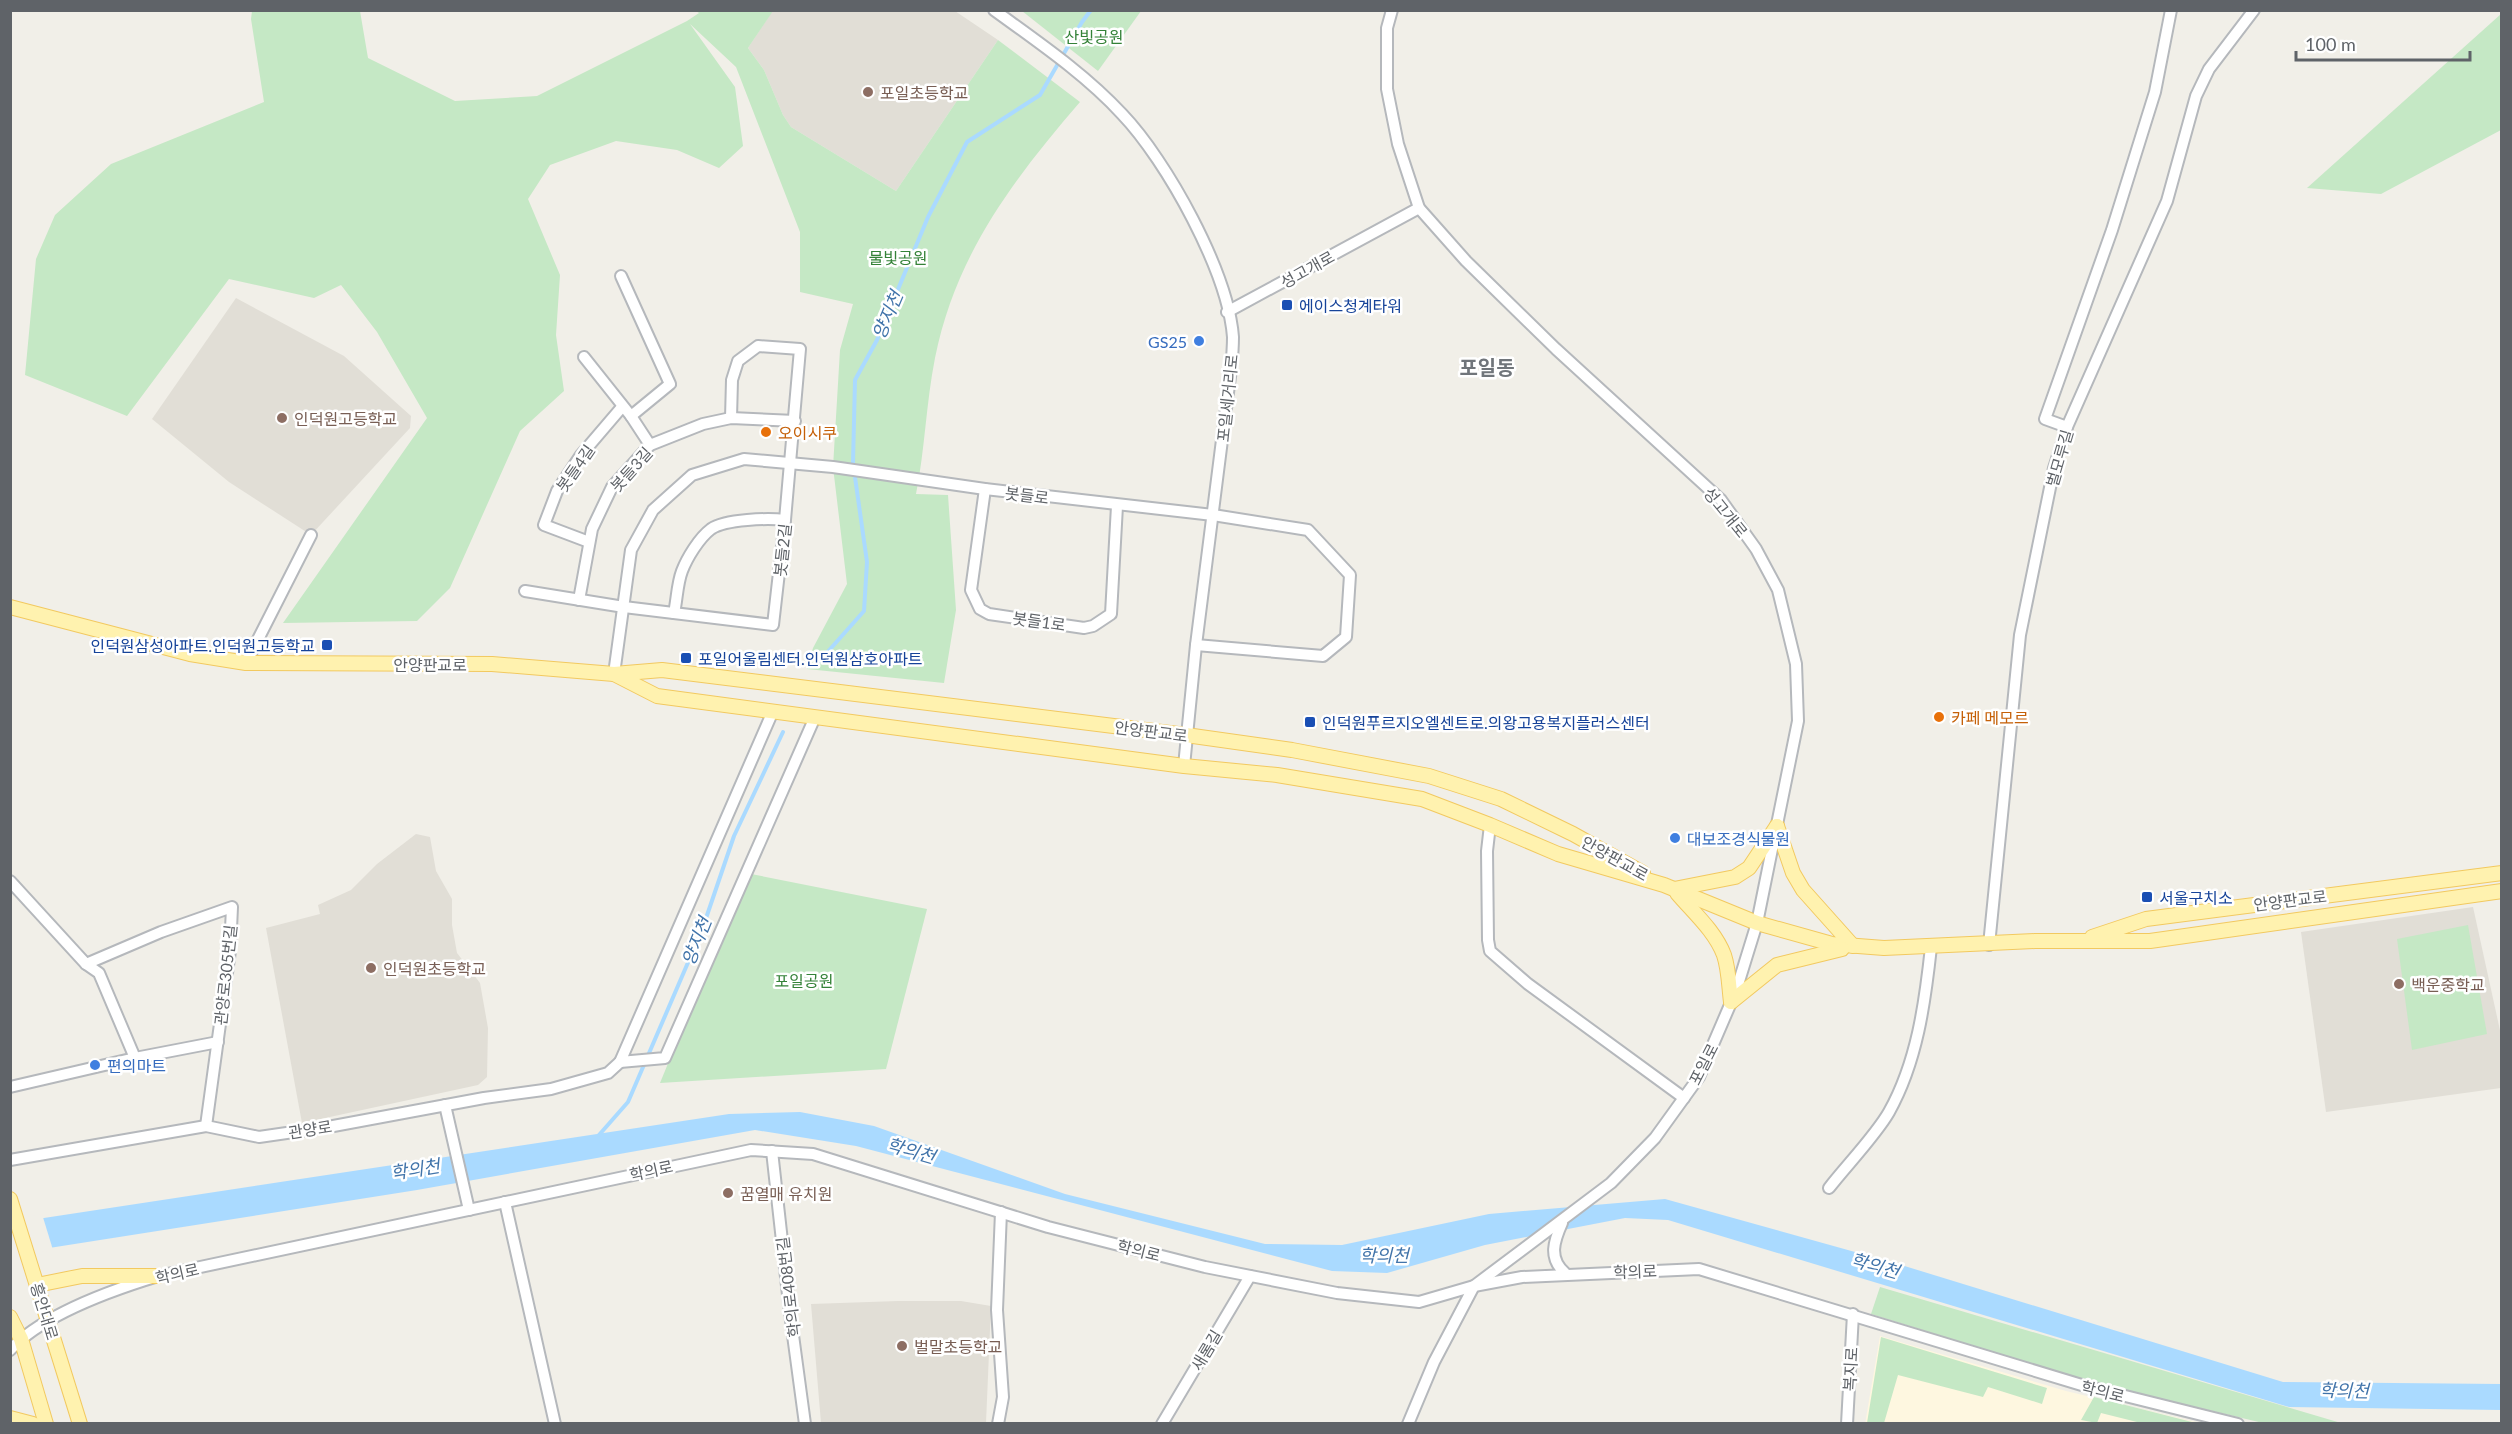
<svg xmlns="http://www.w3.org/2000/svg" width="2512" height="1434" font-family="Lato,'Noto Sans KR',sans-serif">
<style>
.commercial{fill:#fef7e0}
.education{fill:#e1ded6}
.green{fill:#c5e8c5}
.water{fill:#aadaff}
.pier{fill:#f1efe8}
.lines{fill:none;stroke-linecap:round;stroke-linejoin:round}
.stream{stroke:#aadaff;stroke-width:4}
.minor-casing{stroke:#b5b8bc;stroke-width:14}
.major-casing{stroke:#f2c960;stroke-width:16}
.minor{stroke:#fff;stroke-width:10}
.major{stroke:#fff2af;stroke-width:14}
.education-dot{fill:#8d6e63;stroke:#fff;stroke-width:2}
.transit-dot{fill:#1a4fb4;stroke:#fff;stroke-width:2}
.shop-dot{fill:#3f7fe0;stroke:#fff;stroke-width:2}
.food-dot{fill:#e8710a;stroke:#fff;stroke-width:2}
.labels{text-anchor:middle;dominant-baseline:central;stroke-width:5;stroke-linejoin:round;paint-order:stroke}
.park-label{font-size:16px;fill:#348238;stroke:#fff}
.education-label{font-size:16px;fill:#785e54;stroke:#fff;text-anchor:start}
.street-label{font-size:16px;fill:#5f6368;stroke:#fff}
.transit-label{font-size:16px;fill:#164399;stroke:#fff;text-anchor:start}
.shop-label{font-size:16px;fill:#366cbe;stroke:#fff;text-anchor:start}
.food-label{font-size:16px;fill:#c56008;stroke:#fff;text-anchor:start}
.water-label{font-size:18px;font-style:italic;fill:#4174aa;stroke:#fff}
.quarter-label{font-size:20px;font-weight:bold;fill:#70757a;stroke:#fff}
</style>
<rect width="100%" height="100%" fill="#f1efe8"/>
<polygon class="commercial" points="1880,1336 2066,1391 2200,1423 1865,1424"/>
<g class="education">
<polygon points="773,10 955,11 998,40 896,191 791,127 783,115 764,70 748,48"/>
<polygon points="236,298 344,356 411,416 410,428 311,535 229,482 152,419"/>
<polygon points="416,834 430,837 436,871 452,899 452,925 457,953 480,983 488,1028 487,1077 478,1085 302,1123 266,928 320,914 318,905 351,890 377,864"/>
<polygon points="2473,907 2501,1035 2501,1088 2326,1112 2301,932"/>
<polygon points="898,1301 961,1301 991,1306 986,1423 821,1423 811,1304"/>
</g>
<g class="green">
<path d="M252 11H360L368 58 455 101 537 96 687 21 699 13 696 11H773L748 48 764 70 783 115 791 127 896 191 998 40 1080 102C1013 180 956 254 935 358 926 403 925 449 916 494L948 495 956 610 944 683 807 669 813 648 847 584 833 467 840 350 853 304 800 292V232L736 67 690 24 735 87 743 146 719 168 677 150 616 141 550 165 528 199 560 275 556 335 564 391 520 431 450 588 417 621 283 623 427 418 377 332 341 285 314 298 229 279 127 416 25 375 36 259 55 215 111 164 264 102 251 19Z"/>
<polygon points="1022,11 1141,11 1098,71"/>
<polygon points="2501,14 2501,130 2381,194 2307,188"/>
<polygon points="746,873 927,909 886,1069 660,1083"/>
<polygon points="2468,925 2487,1034 2412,1050 2397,939"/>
<polygon points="1880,1287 2341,1423 2263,1423 2086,1381 1871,1314"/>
<polygon points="1881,1337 2047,1388 2042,1404 1988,1387 1983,1397 1898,1375 1884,1423 1867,1423"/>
<polygon points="2094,1397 2196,1423 2141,1423 2101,1413 2097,1423 2081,1420"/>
</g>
<polygon class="water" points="800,1112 874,1126 1065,1194 1265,1244 1342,1245 1489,1214 1665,1199 1898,1264 2283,1382 2501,1384 2501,1410 2289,1407 1668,1220 1625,1218 1485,1245 1387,1273 1332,1271 856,1146 755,1130 417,1190 11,1254 11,1223 729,1114"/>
<polygon class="pier" points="42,1214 53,1250 10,1257 10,1220"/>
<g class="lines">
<g class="stream">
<polyline points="816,665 864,611 867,562 853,463 855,380 877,340 928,217 967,142 1040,95 1082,22 1091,10"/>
<polyline points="599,1135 628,1102 702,930 734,836 783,732"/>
</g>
<defs>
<g id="minor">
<path d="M994 10C1038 42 1085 74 1122 114 1167 161 1228 272 1233 337 1233 348 1232 359 1231 369L1196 645 1184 766"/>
<polyline points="1392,10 1387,28 1387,89 1398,144 1419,208 1466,261 1556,349 1721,500 1756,549 1778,590 1796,664 1798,721 1757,923 1736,991 1699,1077 1655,1138 1611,1183 1474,1286 1434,1362 1408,1424"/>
<polyline points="621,276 670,384 631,416"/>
<polyline points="1227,312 1419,208"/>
<polyline points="584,357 631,416 650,445"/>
<polyline points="2067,427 2045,419 2112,230 2155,92 2171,10"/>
<polyline points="985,489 971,590 980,609 989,614 1084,628 1093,626 1111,614 1117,506"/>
<polyline points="589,542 544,525 557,491 581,455 622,407"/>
<polyline points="525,591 624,607 773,625 785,520 800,349 758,346 738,361 732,380 731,418"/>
<polyline points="579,600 592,529 612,487 650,445 703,424 731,418 795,421"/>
<path d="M674 613C677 600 677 584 682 571 687 558 699 538 711 529 725 519 769 518 785 520"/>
<polyline points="246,663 311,535"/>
<polyline points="614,674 631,550 653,510 692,475 744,459 833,467 985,489 1213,515 1308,530 1350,575 1346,637 1323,656 1196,645"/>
<polyline points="773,711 620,1062 665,1058 815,717"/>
<polyline points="1490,825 1487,851 1488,940 1490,951 1528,984 1684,1098"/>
<polyline points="10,881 86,964 99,973 135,1058 10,1087"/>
<polyline points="1989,945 2020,635 2054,468 2067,427 2167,201 2196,96 2209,69 2254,10"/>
<polyline points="86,964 161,932 232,907 230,951 206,1126"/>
<polyline points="135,1058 218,1042"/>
<polyline points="445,1105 469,1210"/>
<polyline points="772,1151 790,1313 805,1424"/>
<polyline points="10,1160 206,1126 259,1137 328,1127 484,1098 551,1089 608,1073 620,1062"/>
<path d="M1829 1188C1846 1166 1876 1135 1889 1112 1917 1062 1925 1003 1931 947"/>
<polyline points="505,1202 555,1424"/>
<path d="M1562 1223C1554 1241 1548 1258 1565 1273"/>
<path d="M10 1350C43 1314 112 1290 158 1276L751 1150 813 1154 1048 1227 1205 1267 1337 1293 1419 1302 1474 1286 1522 1277 1699 1269 2085 1386 2238 1424"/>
<polyline points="998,1424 1003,1397 997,1310 1001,1212"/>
<polyline points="1162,1424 1250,1276"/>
<polyline points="1847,1424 1853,1314"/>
</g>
<g id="major">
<polyline points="10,607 190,654 246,663 492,664 614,674 662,670 1186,735 1292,750 1429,776 1501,799 1573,834 1643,873"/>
<polyline points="614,674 657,696 1184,766 1277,775 1422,799 1490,825 1558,854 1664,885 1757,923 1832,944 1884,948 2035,941 2150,941 2502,891"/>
<polyline points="1777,826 1793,873 1803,890 1853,946"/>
<polyline points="1674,889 1735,877 1749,868 1777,826"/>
<path d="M1677 893C1693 912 1715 931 1724 955 1729 970 1729 987 1731 1002"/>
<polyline points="2092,937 2146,919 2502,873"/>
<polyline points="1731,1002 1777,965 1842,949"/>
<polyline points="10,1199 80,1424"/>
<polyline points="37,1285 82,1276 158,1276"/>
<polyline points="10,1317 21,1339 46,1424"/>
<polyline points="10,1418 33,1424"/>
</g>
</defs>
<use href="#minor" class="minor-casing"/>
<use href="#major" class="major-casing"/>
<use href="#minor" class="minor"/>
<use href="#major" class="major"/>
</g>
<g class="education-dot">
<circle cx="868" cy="92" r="6"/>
<circle cx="282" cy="418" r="6"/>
<circle cx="371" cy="968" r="6"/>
<circle cx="2399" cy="984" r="6"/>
<circle cx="728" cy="1193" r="6"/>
<circle cx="902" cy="1346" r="6"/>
</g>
<g class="transit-dot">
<rect x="1281" y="299" width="12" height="12" rx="3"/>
<rect x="321" y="639" width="12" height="12" rx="3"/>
<rect x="680" y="652" width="12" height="12" rx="3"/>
<rect x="1304" y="716" width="12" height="12" rx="3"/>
<rect x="2141" y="891" width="12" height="12" rx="3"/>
</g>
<g class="shop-dot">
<circle cx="1199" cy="341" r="6"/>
<circle cx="1675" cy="838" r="6"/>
<circle cx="95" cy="1065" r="6"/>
</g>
<g class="food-dot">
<circle cx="766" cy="432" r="6"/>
<circle cx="1939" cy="717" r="6"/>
</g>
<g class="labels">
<g class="park-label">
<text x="1094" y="36">산빛공원</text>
<text x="898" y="257">물빛공원</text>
<text x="804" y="980">포일공원</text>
</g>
<g class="education-label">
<text x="880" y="92">포일초등학교</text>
<text x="294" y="418">인덕원고등학교</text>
<text x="383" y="968">인덕원초등학교</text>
<text x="2411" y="984">백운중학교</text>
<text x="740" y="1193">꿈열매 유치원</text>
<text x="914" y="1346">벌말초등학교</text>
</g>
<g class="street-label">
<text transform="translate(1307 269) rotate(-29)">성고개로</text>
<text transform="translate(1227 398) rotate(-84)">포일세거리로</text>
<text transform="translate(2059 458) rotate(-74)">벌모루길</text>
<text transform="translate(575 468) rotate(-55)">봇들4길</text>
<text transform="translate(631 469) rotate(-48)">봇들3길</text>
<text transform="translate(1027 495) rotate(7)">봇들로</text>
<text transform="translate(1726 512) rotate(51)">성고개로</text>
<text transform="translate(782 550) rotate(-84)">봇들2길</text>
<text transform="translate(1039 621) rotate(8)">봇들1로</text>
<text x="430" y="664">안양판교로</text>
<text transform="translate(1151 731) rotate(7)">안양판교로</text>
<text transform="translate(1615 858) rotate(29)">안양판교로</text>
<text transform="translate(2290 900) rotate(-7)">안양판교로</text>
<text transform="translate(225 975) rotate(-84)">관양로305번길</text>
<text transform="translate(1703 1064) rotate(-63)">포일로</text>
<text transform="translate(310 1129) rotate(-9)">관양로</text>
<text transform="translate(651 1170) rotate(-12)">학의로</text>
<text transform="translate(1139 1250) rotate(14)">학의로</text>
<text transform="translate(1635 1271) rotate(-2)">학의로</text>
<text transform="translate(177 1273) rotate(-13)">학의로</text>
<text transform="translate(788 1287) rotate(-97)">학의로408번길</text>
<text transform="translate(45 1311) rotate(73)">흥안대로</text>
<text transform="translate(1206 1350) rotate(-59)">새롬길</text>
<text transform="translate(1850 1369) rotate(-87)">복지로</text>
<text transform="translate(2103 1391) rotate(14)">학의로</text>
</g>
<g class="transit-label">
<text x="1299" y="305">에이스청계타워</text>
<text x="315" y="645" text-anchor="end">인덕원삼성아파트.인덕원고등학교</text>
<text x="698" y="658">포일어울림센터.인덕원삼호아파트</text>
<text x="1322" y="722">인덕원푸르지오엘센트로.의왕고용복지플러스센터</text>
<text x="2159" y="897">서울구치소</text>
</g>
<g class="shop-label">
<text x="1187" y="341" text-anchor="end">GS25</text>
<text x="1687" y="838">대보조경식물원</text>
<text x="107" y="1065">편의마트</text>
</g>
<g class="food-label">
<text x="778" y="432">오이시쿠</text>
<text x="1951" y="717">카페 메모르</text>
</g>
<g class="water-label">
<text transform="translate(887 315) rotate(-67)">양지천</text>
<text transform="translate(696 941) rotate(-68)">양지천</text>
<text transform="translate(911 1150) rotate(16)">학의천</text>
<text transform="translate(415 1169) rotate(-9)">학의천</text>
<text x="1384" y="1255">학의천</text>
<text transform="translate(1875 1265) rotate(16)">학의천</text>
<text transform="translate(2344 1390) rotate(1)">학의천</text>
</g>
<g class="quarter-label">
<text x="1487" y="367">포일동</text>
</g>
</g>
<rect width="2512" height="1434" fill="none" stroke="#5f6368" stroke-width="24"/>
<path d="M2296 51v9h174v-9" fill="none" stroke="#5f6368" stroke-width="3"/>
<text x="2305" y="51" font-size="18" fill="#5f6368" stroke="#ffffff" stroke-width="4.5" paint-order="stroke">100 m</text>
</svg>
